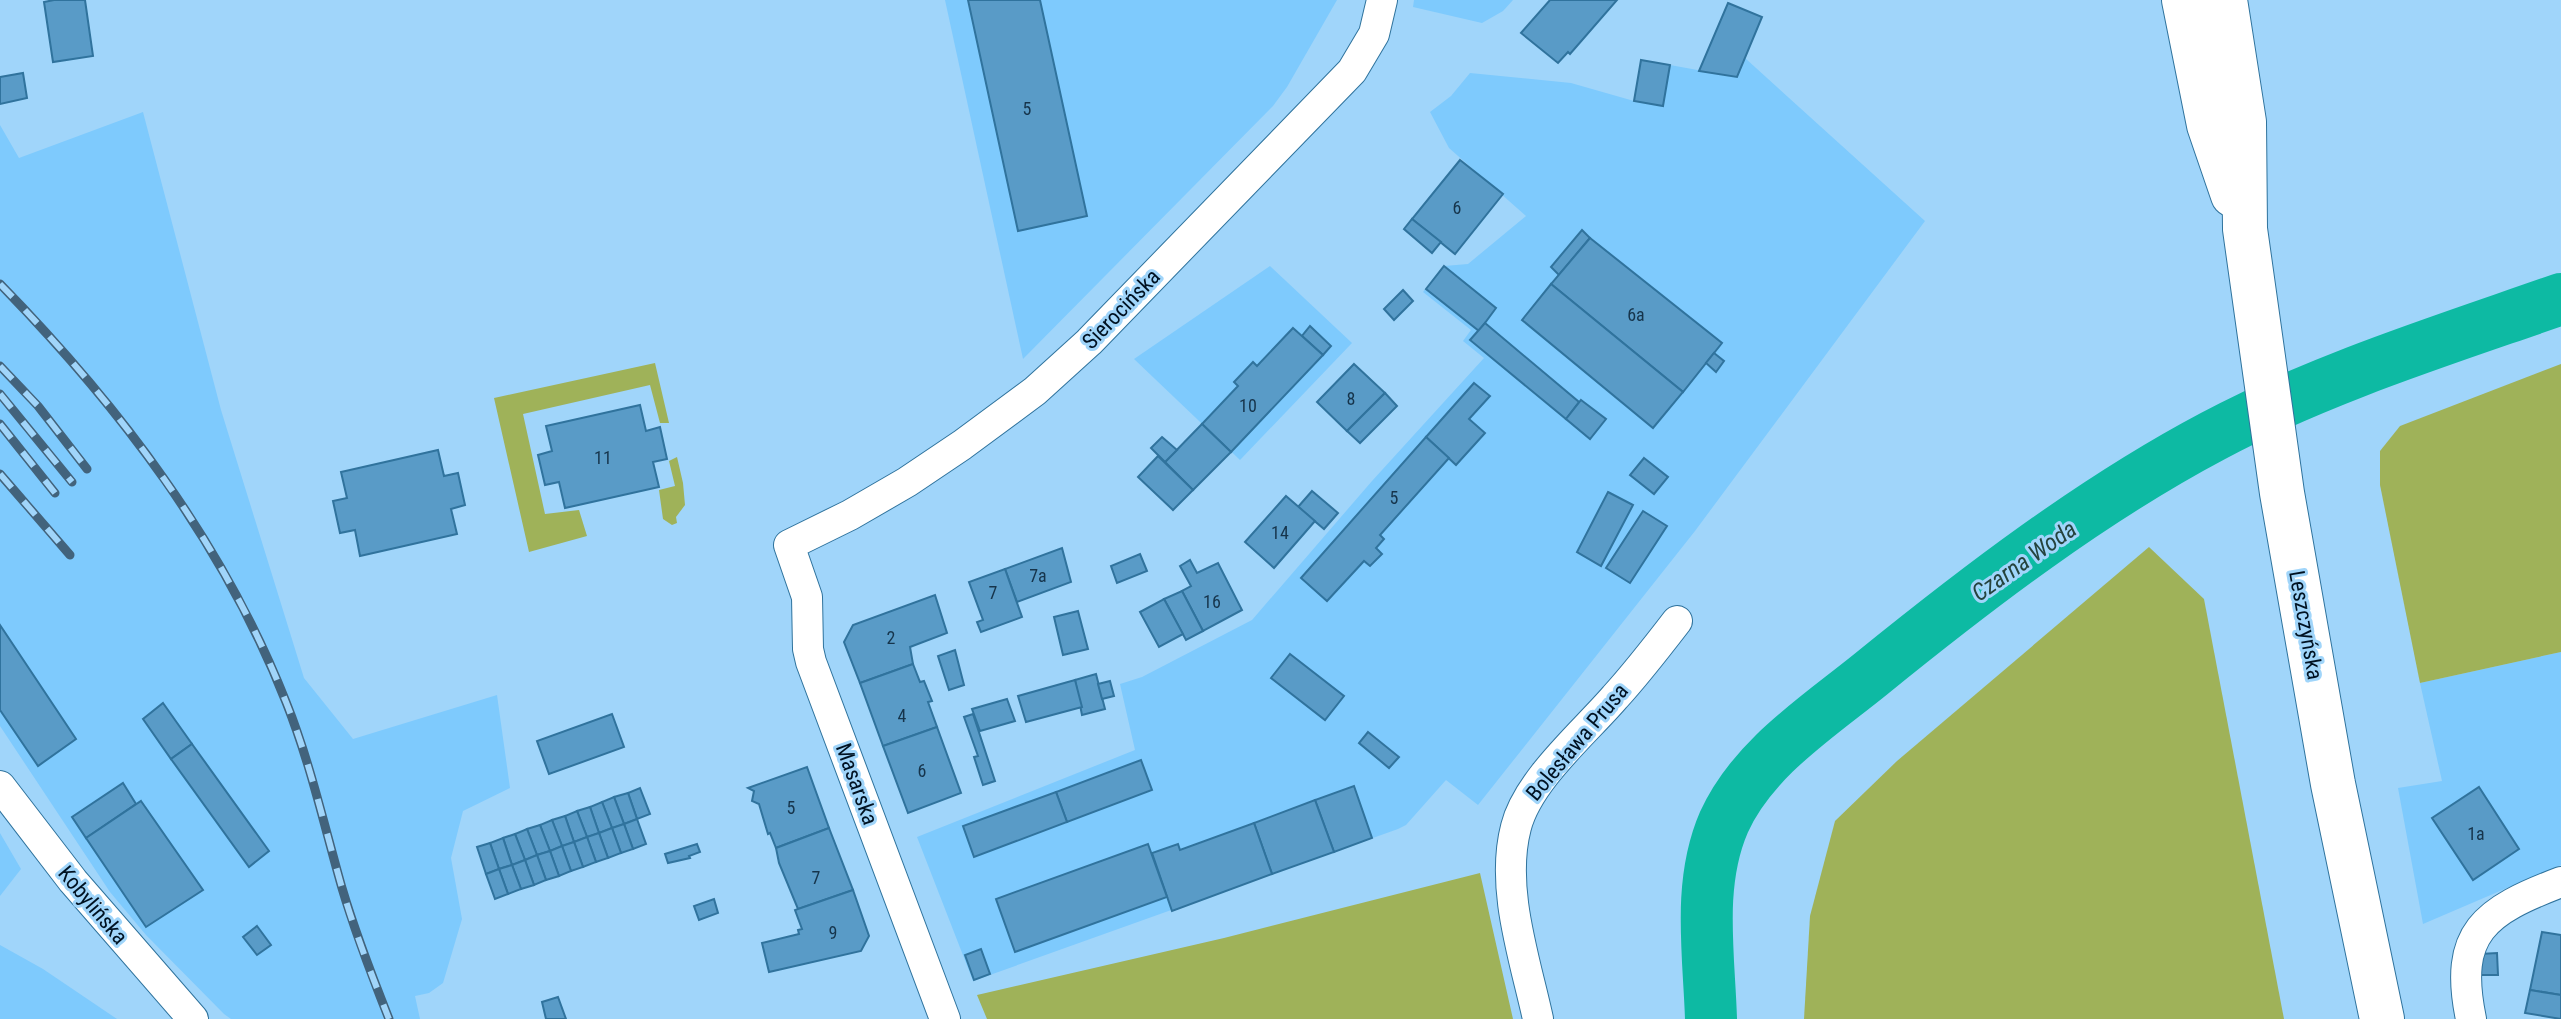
<svg xmlns="http://www.w3.org/2000/svg" width="2561" height="1019" font-family="'Roboto Condensed',sans-serif">
<style>
.built{fill:#7ecafd}
.green{fill:#9fb259}
.lines{fill:none;stroke-linecap:round;stroke-linejoin:round}
.river{stroke:#0dbaa3;stroke-width:52}
.building{fill:#599bc7;stroke:#30739d;stroke-width:2}
.minor-casing{stroke:#2f739d;stroke-width:32}
.secondary-casing{stroke:#2f739d;stroke-width:46}
.minor{stroke:#fff;stroke-width:30}
.secondary{stroke:#fff;stroke-width:44}
.rail-casing{stroke:#42637c;stroke-width:9}
.rail{stroke:#a0d5fa;stroke-width:6;stroke-dasharray:18;stroke-linecap:butt}
.labels{text-anchor:middle;dominant-baseline:central;stroke-width:6;stroke-linejoin:round;paint-order:stroke}
.number-label{font-size:18px;fill:#16344b}
.street-label{font-size:22px;fill:#001222;stroke:#a0d5fa}
.water-label{font-size:24px;font-style:italic;fill:#25433d;stroke:#a0d5fa}
</style>
<rect width="100%" height="100%" fill="#a0d5fa"/>
<g class="built">
<polygon points="945,0 1337,0 1287,87 1273,106 1023,359"/>
<polygon points="1414,0 1513,0 1503,11 1482,23 1413,7"/>
<polygon points="1745,58 1925,221 1695,531 1478,805 1446,780 1406,825 1398,829 973,981 917,837 1135,750 1120,684 1142,677 1252,620 1372,481 1484,358 1463,341 1471,330 1423,292 1444,266 1468,264 1526,216 1449,148 1430,112 1451,96 1470,73 1571,83 1634,101 1662,106 1670,65 1736,77"/>
<polygon points="143,112 221,410 304,678 353,739 497,695 510,788 463,811 451,858 462,919 443,983 429,993 415,996 420,1019 231,1019 224,1014 146,935 110,892 0,726 0,125 19,158"/>
<polygon points="1270,266 1352,343 1240,460 1134,359"/>
<polygon points="2561,652 2561,865 2423,924 2398,788 2442,781 2420,683"/>
<polygon points="0,833 21,869 0,896"/>
<polygon points="0,945 43,969 117,1019 0,1019"/>
</g>
<g class="green">
<polygon points="655,363 669,423 660,423 650,385 523,414 545,514 579,510 587,536 529,552 494,398"/>
<polygon points="2561,364 2561,652 2420,683 2380,485 2380,451 2400,426"/>
<polygon points="677,457 683,483 685,505 676,517 677,523 672,525 663,519 659,490 675,486 669,461"/>
<polygon points="2149,547 2204,599 2284,1019 1804,1019 1810,916 1835,821 1897,761"/>
<polygon points="1480,873 1513,1019 987,1019 977,995 1224,938"/>
</g>
<g class="lines">
<path class="river" d="M1711 1019C1709 954 1697 884 1724 822 1753 758 1818 717 1871 674 1977 588 2092 500 2213 436 2322 378 2444 340 2561 299"/>
</g>
<g class="building">
<polygon points="54,0 85,0 93,56 53,62 44,2"/>
<polygon points="968,0 1040,0 1087,216 1018,231"/>
<polygon points="1550,0 1617,0 1570,54 1568,52 1558,63 1521,33"/>
<polygon points="1728,3 1762,17 1737,77 1699,71"/>
<polygon points="1641,60 1670,65 1663,106 1634,101"/>
<polygon points="23,73 27,98 0,104 0,77"/>
<polygon points="1460,160 1503,194 1455,254 1412,219"/>
<polygon points="1412,219 1441,242 1432,253 1404,229"/>
<polygon points="1582,230 1590,238 1559,275 1551,267"/>
<polygon points="1590,238 1722,343 1683,392 1551,284"/>
<polygon points="1444,266 1496,308 1479,331 1426,289"/>
<polygon points="1551,284 1683,392 1653,428 1522,320"/>
<polygon points="1403,290 1413,301 1394,320 1384,309"/>
<polygon points="1485,323 1579,402 1566,419 1470,340"/>
<polygon points="1310,326 1331,346 1323,355 1302,336"/>
<polygon points="1293,328 1323,355 1231,452 1202,424 1238,386 1234,382 1253,362 1257,366"/>
<polygon points="1714,353 1724,361 1716,372 1706,363"/>
<polygon points="1354,364 1385,393 1347,431 1317,402"/>
<polygon points="1474,383 1490,396 1469,419 1485,433 1456,465 1426,437"/>
<polygon points="1385,393 1397,406 1360,443 1347,431"/>
<polygon points="1581,400 1606,419 1590,439 1566,419"/>
<polygon points="640,405 646,431 660,427 667,459 653,462 659,487 565,508 559,482 545,485 538,455 552,451 546,426"/>
<polygon points="1202,424 1231,452 1193,490 1165,462"/>
<polygon points="1162,437 1177,450 1165,462 1151,448"/>
<polygon points="1426,437 1449,458 1380,535 1384,539 1376,548 1382,554 1370,566 1364,561 1327,601 1301,578"/>
<polygon points="438,450 444,476 458,473 465,505 451,509 457,534 360,556 355,530 340,533 333,501 347,498 341,472"/>
<polygon points="1158,456 1193,490 1173,510 1138,477"/>
<polygon points="1644,458 1668,477 1654,494 1630,475"/>
<polygon points="1312,491 1338,513 1324,529 1298,507"/>
<polygon points="1608,492 1633,505 1601,566 1577,552"/>
<polygon points="1286,496 1315,521 1274,568 1245,542"/>
<polygon points="1643,511 1667,526 1630,583 1606,568"/>
<polygon points="1062,548 1071,582 1017,602 1005,569"/>
<polygon points="1140,554 1147,571 1117,583 1111,566"/>
<polygon points="1190,560 1197,573 1218,563 1242,610 1203,631 1182,591 1191,586 1180,566"/>
<polygon points="1005,569 1022,617 981,632 977,622 983,620 969,582"/>
<polygon points="1182,591 1203,631 1186,640 1164,599"/>
<polygon points="935,595 947,633 910,647 913,664 860,683 844,642 853,625"/>
<polygon points="1164,599 1183,634 1159,647 1140,612"/>
<polygon points="1078,611 1088,649 1063,655 1054,617"/>
<polygon points="0,625 76,739 38,766 0,710"/>
<polygon points="955,650 964,685 949,690 938,656"/>
<polygon points="1290,654 1344,696 1325,720 1271,678"/>
<polygon points="913,664 920,682 924,681 932,701 928,702 937,727 883,746 860,683"/>
<polygon points="1096,674 1105,709 1082,715 1075,680"/>
<polygon points="1075,680 1082,707 1026,722 1018,696"/>
<polygon points="1110,681 1114,696 1102,699 1098,684"/>
<polygon points="1007,699 1015,721 980,731 972,709"/>
<polygon points="163,703 192,744 171,759 143,719"/>
<polygon points="612,714 624,747 549,774 537,741"/>
<polygon points="973,714 995,781 983,785 974,757 978,756 964,717"/>
<polygon points="937,727 961,793 908,813 883,746"/>
<polygon points="1368,732 1399,757 1389,768 1359,743"/>
<polygon points="192,744 269,851 249,867 171,759"/>
<polygon points="1141,760 1152,790 1067,822 1056,792"/>
<polygon points="807,767 829,828 776,848 770,833 768,834 759,804 752,801 754,791 748,788"/>
<polygon points="123,783 136,804 86,838 72,817"/>
<polygon points="1354,786 1372,838 1334,852 1315,800"/>
<polygon points="2479,787 2519,849 2473,880 2432,818"/>
<polygon points="640,788 650,814 637,819 628,793"/>
<polygon points="1056,792 1067,822 974,857 963,826"/>
<polygon points="628,793 637,819 624,824 614,797"/>
<polygon points="614,797 624,824 612,828 602,802"/>
<polygon points="1315,800 1334,852 1272,874 1254,823"/>
<polygon points="141,801 203,890 146,927 86,838"/>
<polygon points="602,802 612,828 599,833 590,807"/>
<polygon points="590,807 599,833 587,837 577,811"/>
<polygon points="577,811 587,837 574,842 565,816"/>
<polygon points="565,816 574,842 562,846 552,820"/>
<polygon points="637,819 646,844 633,849 624,824"/>
<polygon points="552,820 562,846 550,851 540,825"/>
<polygon points="1254,823 1272,874 1172,911 1152,853 1178,844 1180,850"/>
<polygon points="624,824 633,849 621,853 612,828"/>
<polygon points="540,825 550,851 537,855 527,829"/>
<polygon points="612,828 621,853 608,858 599,833"/>
<polygon points="829,828 853,890 798,909 779,863 776,848"/>
<polygon points="527,829 537,855 525,860 515,834"/>
<polygon points="599,833 608,858 596,862 587,837"/>
<polygon points="515,834 525,860 512,865 503,838"/>
<polygon points="587,837 596,862 583,867 574,842"/>
<polygon points="503,838 512,865 499,869 490,843"/>
<polygon points="574,842 583,867 571,871 562,846"/>
<polygon points="490,843 499,869 486,874 477,847"/>
<polygon points="697,844 700,852 689,856 690,858 668,863 665,854"/>
<polygon points="1148,844 1167,897 1015,952 996,899"/>
<polygon points="562,846 571,871 559,876 550,851"/>
<polygon points="550,851 559,876 546,880 537,855"/>
<polygon points="537,855 546,880 534,885 525,860"/>
<polygon points="525,860 534,885 521,889 512,865"/>
<polygon points="512,865 521,889 508,894 499,869"/>
<polygon points="499,869 508,894 495,899 486,874"/>
<polygon points="853,890 869,936 861,951 769,972 762,943 799,934 798,930 802,929 795,910"/>
<polygon points="714,899 718,913 699,920 694,906"/>
<polygon points="257,926 271,945 257,955 243,937"/>
<polygon points="2542,932 2561,935 2561,995 2530,990"/>
<polygon points="981,949 990,974 974,980 965,955"/>
<polygon points="2497,953 2498,975 2481,975 2480,954"/>
<polygon points="2530,990 2561,995 2561,1019 2525,1013"/>
<polygon points="558,997 566,1019 546,1019 542,1002"/>
</g>
<g class="lines">
<defs>
<g id="minor">
<polyline points="0,786 73,881 193,1019"/>
<polyline points="945,1019 811,662 808,649 807,597 789,545 850,515 907,482 962,445 1035,391 1089,342 1352,71 1374,34 1382,0"/>
<path d="M1538 1019C1525 959 1500 888 1516 827 1528 780 1584 733 1615 697 1637 673 1657 647 1677 621"/>
<path d="M2471 1019C2453 932 2485 911 2561 882"/>
</g>
<g id="secondary">
<polyline points="2184,0 2209,125 2233,195"/>
<polyline points="2225,0 2244,122 2245,229 2282,493 2333,784 2382,1019"/>
</g>
</defs>
<use href="#minor" class="minor-casing"/>
<use href="#secondary" class="secondary-casing"/>
<use href="#minor" class="minor"/>
<use href="#secondary" class="secondary"/>
<defs>
<g id="rail">
<path d="M0 284C119 406 223 542 286 702 310 762 324 825 342 888 355 932 372 976 389 1019"/>
<polyline points="0,366 38,406 87,469"/>
<polyline points="0,394 72,482"/>
<polyline points="0,424 55,493"/>
<polyline points="0,474 70,555"/>
</g>
</defs>
<use href="#rail" class="rail-casing"/>
<use href="#rail" class="rail"/>
</g>
<g class="labels">
<g class="number-label">
<text x="1027" y="108">5</text>
<text x="1457" y="207">6</text>
<text x="1636" y="314">6a</text>
<text x="1351" y="398">8</text>
<text x="1248" y="405">10</text>
<text x="603" y="457">11</text>
<text x="1394" y="497">5</text>
<text x="1280" y="532">14</text>
<text x="1038" y="575">7a</text>
<text x="993" y="592">7</text>
<text x="1212" y="601">16</text>
<text x="891" y="637">2</text>
<text x="902" y="715">4</text>
<text x="922" y="770">6</text>
<text x="791" y="807">5</text>
<text x="2476" y="833">1a</text>
<text x="816" y="877">7</text>
<text x="833" y="932">9</text>
</g>
<g class="street-label">
<text transform="translate(1121 309) rotate(-46)">Sierocińska</text>
<text transform="translate(2306 625) rotate(80)">Leszczyńska</text>
<text transform="translate(1577 742) rotate(-50)">Bolesława Prusa</text>
<text transform="translate(857 784) rotate(70)">Masarska</text>
<text transform="translate(93 905) rotate(50)">Kobylińska</text>
</g>
<g class="water-label">
<text transform="translate(2024 561) rotate(-35)">Czarna Woda</text>
</g>
</g>
</svg>
